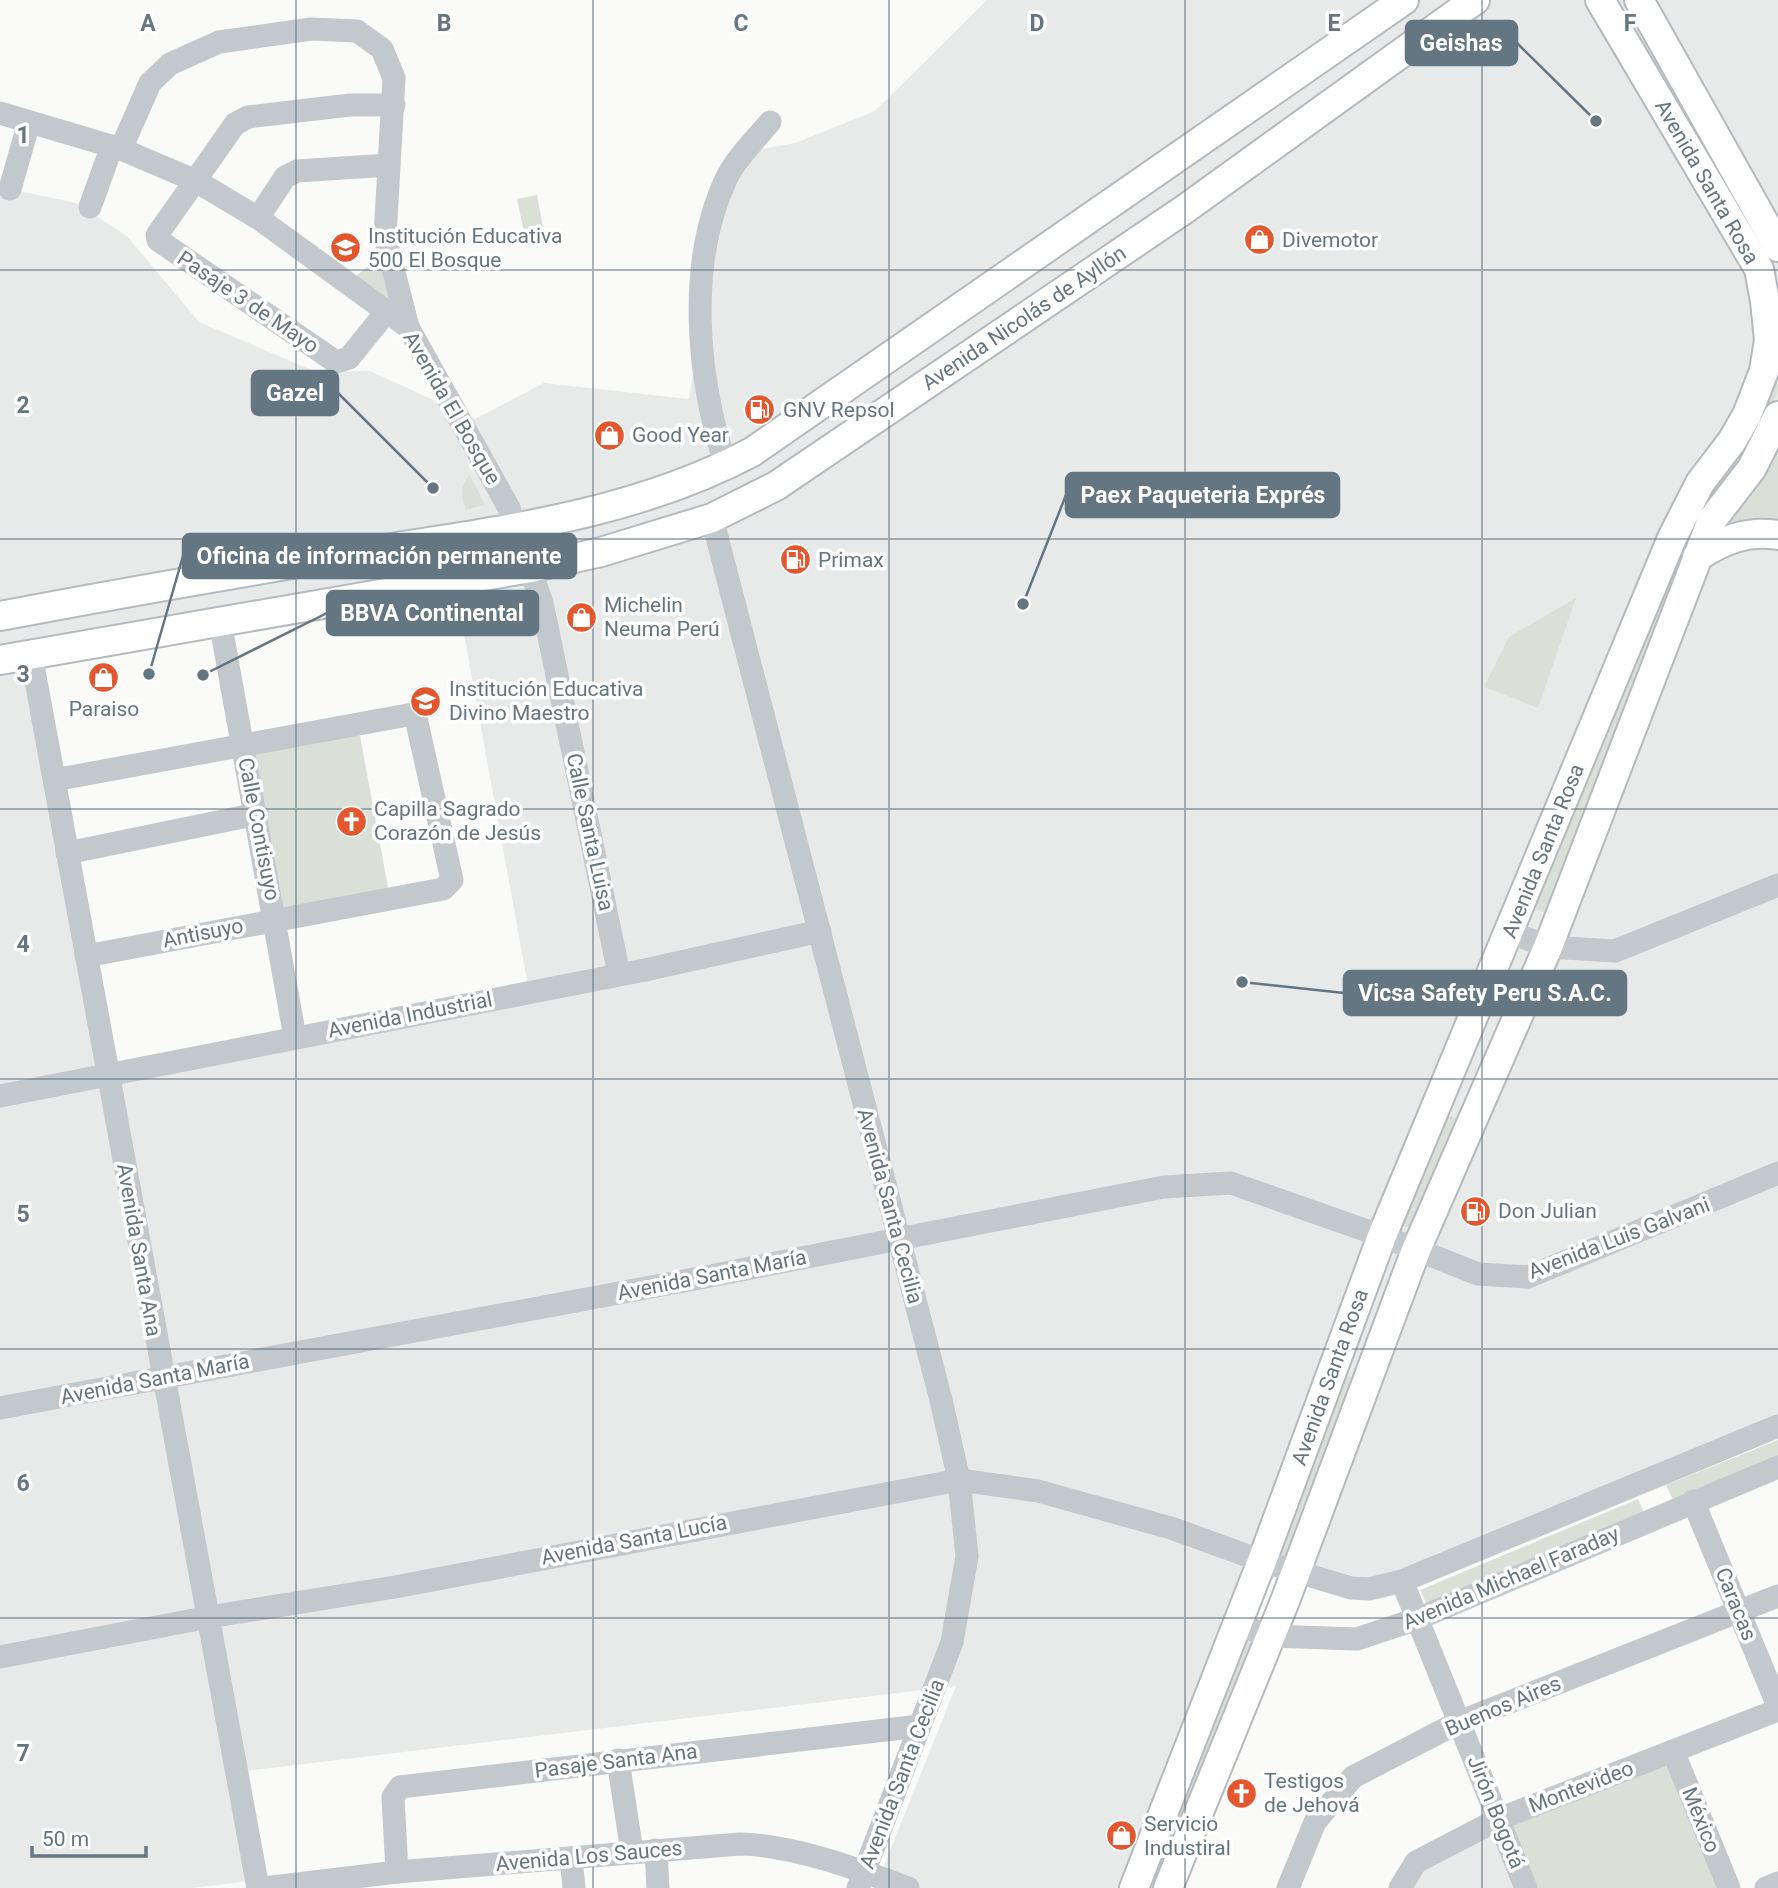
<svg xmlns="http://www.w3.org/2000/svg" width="1778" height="1888" font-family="Roboto,sans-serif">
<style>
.built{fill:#e8e9e9;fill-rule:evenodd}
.green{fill:#dadfd7}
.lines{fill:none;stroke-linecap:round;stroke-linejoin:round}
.major-casing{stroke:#b5babe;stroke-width:32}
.minor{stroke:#c3c8cc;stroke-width:23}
.major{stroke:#fff;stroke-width:28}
.grid{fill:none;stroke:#657683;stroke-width:2;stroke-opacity:0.55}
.labels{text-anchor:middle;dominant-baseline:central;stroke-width:7;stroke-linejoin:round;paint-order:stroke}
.street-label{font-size:21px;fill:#657683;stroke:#fff}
.poi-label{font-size:21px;fill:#657683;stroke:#fff;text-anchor:start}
.grid-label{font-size:23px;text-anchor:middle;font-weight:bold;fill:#657683;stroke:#fff;stroke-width:7;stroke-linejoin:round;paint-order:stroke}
.leader{fill:none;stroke:#657683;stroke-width:2.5}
.callout-dot{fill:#657683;stroke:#fff;stroke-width:2.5}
.callout{fill:#657683;stroke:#657683;stroke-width:2.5}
.callout-label{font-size:23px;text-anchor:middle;font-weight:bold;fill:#fff}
</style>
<rect width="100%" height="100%" fill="#fafaf8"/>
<g class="built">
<path d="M987 0H1778V1422L1438 1561 1372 1580 1251 1566 1127 1888H875L956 1686 245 1771 250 1881 191 1888H0V187L76 203 127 236 199 322 314 371H370L475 419 544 383 689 399 711 260 734 181 757 150 795 143 875 111ZM456 590 530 997 101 1083 24 670Z"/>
<polygon points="1494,1834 1516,1888 1411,1888 1423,1870"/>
</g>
<g class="green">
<polygon points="537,195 546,243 527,247 517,199"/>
<polygon points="381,257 394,313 353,278"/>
<polygon points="1771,376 1778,383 1778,391 1756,437 1708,507 1548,914 1533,908 1684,520"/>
<polygon points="1778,427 1778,530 1723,534 1714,521"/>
<path d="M470 475 485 505 466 510C461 496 459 487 470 475Z"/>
<polygon points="1576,598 1538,708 1484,687 1509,637"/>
<polygon points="358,725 389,893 278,914 247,746"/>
<polygon points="1444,1114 1459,1119 1419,1231 1404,1226"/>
<polygon points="1344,1375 1362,1382 1292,1561 1275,1554"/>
<polygon points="1778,1440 1778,1459 1674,1502 1666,1485"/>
<polygon points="1638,1499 1645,1514 1427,1605 1420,1590"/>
<polygon points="1243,1637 1252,1641 1155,1888 1144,1888"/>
<polygon points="1667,1760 1719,1888 1536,1888 1510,1823"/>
</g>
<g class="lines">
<defs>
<g id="major">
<polyline points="1639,0 1778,247"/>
<path d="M1697 557C1723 540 1747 530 1778 535"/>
<path d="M0 616C121 593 243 572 365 552 497 531 631 516 752 452L1404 0"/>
<polyline points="0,660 530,568 601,552 712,518 776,486 1185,209 1475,0"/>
<polyline points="1134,1888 1262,1561 1382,1236 1672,538 1700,483 1732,441 1747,415 1764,371 1769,340 1765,301 1759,269 1600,0"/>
<polyline points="1168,1888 1285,1601 1416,1250 1548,947 1712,520 1752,468 1778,416"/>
</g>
</defs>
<use href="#major" class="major-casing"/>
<g class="minor">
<polyline points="0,113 121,149 196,181 258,218 408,327 509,508 542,603 619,974"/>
<polyline points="121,149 150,83 170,64 219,42 311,29 357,31 382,49 394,78 385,237 408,327"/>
<polyline points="10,189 29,122"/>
<polyline points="90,207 112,146"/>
<polyline points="258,218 285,177 297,171 389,165"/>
<polyline points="387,311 349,358 336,362 158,240 157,235 235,124 248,117 350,105 394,105"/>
<path d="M726 466C697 378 686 263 727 177 737 157 756 139 770 122"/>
<polyline points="712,518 941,1400 959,1480 967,1556 952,1642 858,1888"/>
<polyline points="220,621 295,1037"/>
<polyline points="31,654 258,1888"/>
<polyline points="54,780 413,714 416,718 452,880 443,889 86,956"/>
<polyline points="67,853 257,814"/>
<polyline points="1510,932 1548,947 1615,951 1778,885"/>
<polyline points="0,1096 645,970 820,931"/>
<polyline points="0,1408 705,1277 1164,1187 1231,1183 1382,1236 1478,1274 1528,1277 1778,1173"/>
<polyline points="1693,1501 1778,1706"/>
<polyline points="1402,1581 1526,1888"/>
<polyline points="1237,1624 1270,1636 1357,1639 1417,1619 1778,1467"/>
<polyline points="0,1657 209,1617 395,1587 959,1480 1038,1491 1171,1528 1262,1561 1351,1588 1369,1589 1402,1581 1778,1426"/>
<polyline points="1673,1751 1729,1888"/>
<polyline points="618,1760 632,1852"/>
<polyline points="656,1850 658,1888"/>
<polyline points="571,1858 574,1888"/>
<polyline points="397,1872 393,1797 400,1787 920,1726"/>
<path d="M264 1888 397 1872 740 1844C793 1845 858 1869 908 1888"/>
<polyline points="1288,1888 1315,1822 1353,1777 1459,1722 1778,1596"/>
<polyline points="1400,1888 1416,1862 1499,1819 1778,1710"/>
<polyline points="1766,1888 1778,1883"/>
</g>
<use href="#major" class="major"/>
</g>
<path class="grid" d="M296 0V1888M593 0V1888M889 0V1888M1185 0V1888M1482 0V1888M0 270H1778M0 539H1778M0 809H1778M0 1079H1778M0 1349H1778M0 1618H1778"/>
<defs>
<symbol id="shop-disc" viewBox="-11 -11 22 22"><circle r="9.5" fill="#e4572e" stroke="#fff"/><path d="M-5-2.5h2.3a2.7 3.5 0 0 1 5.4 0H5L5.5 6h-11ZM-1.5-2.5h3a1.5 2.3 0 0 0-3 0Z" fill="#fff"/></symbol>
<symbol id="school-disc" viewBox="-11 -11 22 22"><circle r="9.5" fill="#e4572e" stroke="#fff"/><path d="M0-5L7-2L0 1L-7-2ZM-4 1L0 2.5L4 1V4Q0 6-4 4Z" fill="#fff"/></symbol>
<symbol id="fuel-disc" viewBox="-11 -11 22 22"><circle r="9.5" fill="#e4572e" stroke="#fff"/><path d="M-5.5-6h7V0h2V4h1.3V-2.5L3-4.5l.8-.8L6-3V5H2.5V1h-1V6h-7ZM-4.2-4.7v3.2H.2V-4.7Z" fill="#fff"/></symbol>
<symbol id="church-disc" viewBox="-11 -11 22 22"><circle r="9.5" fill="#e4572e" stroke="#fff"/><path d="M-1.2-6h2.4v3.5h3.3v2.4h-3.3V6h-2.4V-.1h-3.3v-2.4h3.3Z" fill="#fff"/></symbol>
</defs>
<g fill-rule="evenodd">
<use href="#shop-disc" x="1242" y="222" width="35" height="35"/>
<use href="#school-disc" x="328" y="230" width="35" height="35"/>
<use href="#fuel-disc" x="742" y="392" width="35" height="35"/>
<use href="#shop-disc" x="592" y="418" width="35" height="35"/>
<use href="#fuel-disc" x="778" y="542" width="35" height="35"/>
<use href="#shop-disc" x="564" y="600" width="35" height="35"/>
<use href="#shop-disc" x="86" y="660" width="35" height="35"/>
<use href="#school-disc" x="408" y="684" width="35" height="35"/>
<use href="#church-disc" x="334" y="804" width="35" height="35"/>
<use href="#fuel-disc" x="1458" y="1194" width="35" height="35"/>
<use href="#church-disc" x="1224" y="1776" width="35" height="35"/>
<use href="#shop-disc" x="1104" y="1818" width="35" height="35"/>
</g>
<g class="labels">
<g class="street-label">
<text transform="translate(1707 182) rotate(60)">Avenida Santa Rosa</text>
<text transform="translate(248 302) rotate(34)">Pasaje 3 de Mayo</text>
<text transform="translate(1024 318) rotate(-34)">Avenida Nicolás de Ayllón</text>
<text transform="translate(452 408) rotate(60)">Avenida El Bosque</text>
<text transform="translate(259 829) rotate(79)">Calle Contisuyo</text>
<text transform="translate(590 832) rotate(78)">Calle Santa Luisa</text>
<text transform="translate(1543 851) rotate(-68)">Avenida Santa Rosa</text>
<text transform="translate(203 933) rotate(-11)">Antisuyo</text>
<text transform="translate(410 1015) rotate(-11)">Avenida Industrial</text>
<text transform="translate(890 1206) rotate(75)">Avenida Santa Cecilia</text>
<text transform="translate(1619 1238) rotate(-21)">Avenida Luis Galvani</text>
<text transform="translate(139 1250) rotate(80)">Avenida Santa Ana</text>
<text transform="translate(712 1275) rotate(-11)">Avenida Santa María</text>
<text transform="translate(1330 1377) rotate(-70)">Avenida Santa Rosa</text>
<text transform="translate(155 1379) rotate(-11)">Avenida Santa María</text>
<text transform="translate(634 1540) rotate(-11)">Avenida Santa Lucía</text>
<text transform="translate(1511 1578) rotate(-23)">Avenida Michael Faraday</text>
<text transform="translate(1736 1604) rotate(68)">Caracas</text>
<text transform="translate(1503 1706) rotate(-23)">Buenos Aires</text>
<text transform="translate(616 1761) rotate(-7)">Pasaje Santa Ana</text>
<text transform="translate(902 1774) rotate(-69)">Avenida Santa Cecilia</text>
<text transform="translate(1581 1787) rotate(-21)">Montevideo</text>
<text transform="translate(1496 1812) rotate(68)">Jirón Bogotá</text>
<text transform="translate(1701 1820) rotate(68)">México</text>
<text transform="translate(589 1856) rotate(-5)">Avenida Los Sauces</text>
</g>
<g class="poi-label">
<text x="368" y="236">Institución Educativa<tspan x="368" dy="24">500 El Bosque</tspan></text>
<text x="1282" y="240">Divemotor</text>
<text x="783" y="410">GNV Repsol</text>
<text x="632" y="435">Good Year</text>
<text x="818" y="560">Primax</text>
<text x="604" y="605">Michelin<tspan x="604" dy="24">Neuma Perú</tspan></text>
<text x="449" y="689">Institución Educativa<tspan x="449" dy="24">Divino Maestro</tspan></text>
<text x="104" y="709" text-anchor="middle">Paraiso</text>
<text x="374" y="809">Capilla Sagrado<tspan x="374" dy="24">Corazón de Jesús</tspan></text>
<text x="1498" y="1211">Don Julian</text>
<text x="1264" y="1781">Testigos<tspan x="1264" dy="24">de Jehová</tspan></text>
<text x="1144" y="1824">Servicio<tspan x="1144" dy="24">Industiral</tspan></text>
</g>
</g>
<g class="grid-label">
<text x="148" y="31">A</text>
<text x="444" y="31">B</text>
<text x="741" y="31">C</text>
<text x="1037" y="31">D</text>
<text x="1334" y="31">E</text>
<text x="1630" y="31">F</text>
<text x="23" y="143">1</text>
<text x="23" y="413">2</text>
<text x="23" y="682">3</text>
<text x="23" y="952">4</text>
<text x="23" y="1222">5</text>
<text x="23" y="1491">6</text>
<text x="23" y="1761">7</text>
</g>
<path class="leader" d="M1596 121L1517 43M433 488L338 393M1023 604L1066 495M149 674L183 556M203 675L327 613M1242 982L1344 993"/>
<g class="callout-dot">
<circle cx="1596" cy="121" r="7"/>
<circle cx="433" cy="488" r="7"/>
<circle cx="1023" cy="604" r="7"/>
<circle cx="149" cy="674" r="7"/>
<circle cx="203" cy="675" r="7"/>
<circle cx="1242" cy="982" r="7"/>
</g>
<g class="callout">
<rect x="1406" y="21" width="111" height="44" rx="7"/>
<rect x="252" y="371" width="86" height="44" rx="7"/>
<rect x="1066" y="473" width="273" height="44" rx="7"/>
<rect x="183" y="534" width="393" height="44" rx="7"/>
<rect x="327" y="591" width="211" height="44" rx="7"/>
<rect x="1344" y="971" width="282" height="44" rx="7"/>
</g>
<g class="callout-label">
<text x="1461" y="51">Geishas</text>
<text x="295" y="401">Gazel</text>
<text x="1203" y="503">Paex Paqueteria Exprés</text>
<text x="379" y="564">Oficina de información permanente</text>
<text x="432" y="621">BBVA Continental</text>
<text x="1485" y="1001">Vicsa Safety Peru S.A.C.</text>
</g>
<path d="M32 1846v10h114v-10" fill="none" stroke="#657683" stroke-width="3.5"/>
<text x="42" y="1846" font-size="21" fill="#657683" stroke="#ffffff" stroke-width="5" paint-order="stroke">50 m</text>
</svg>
